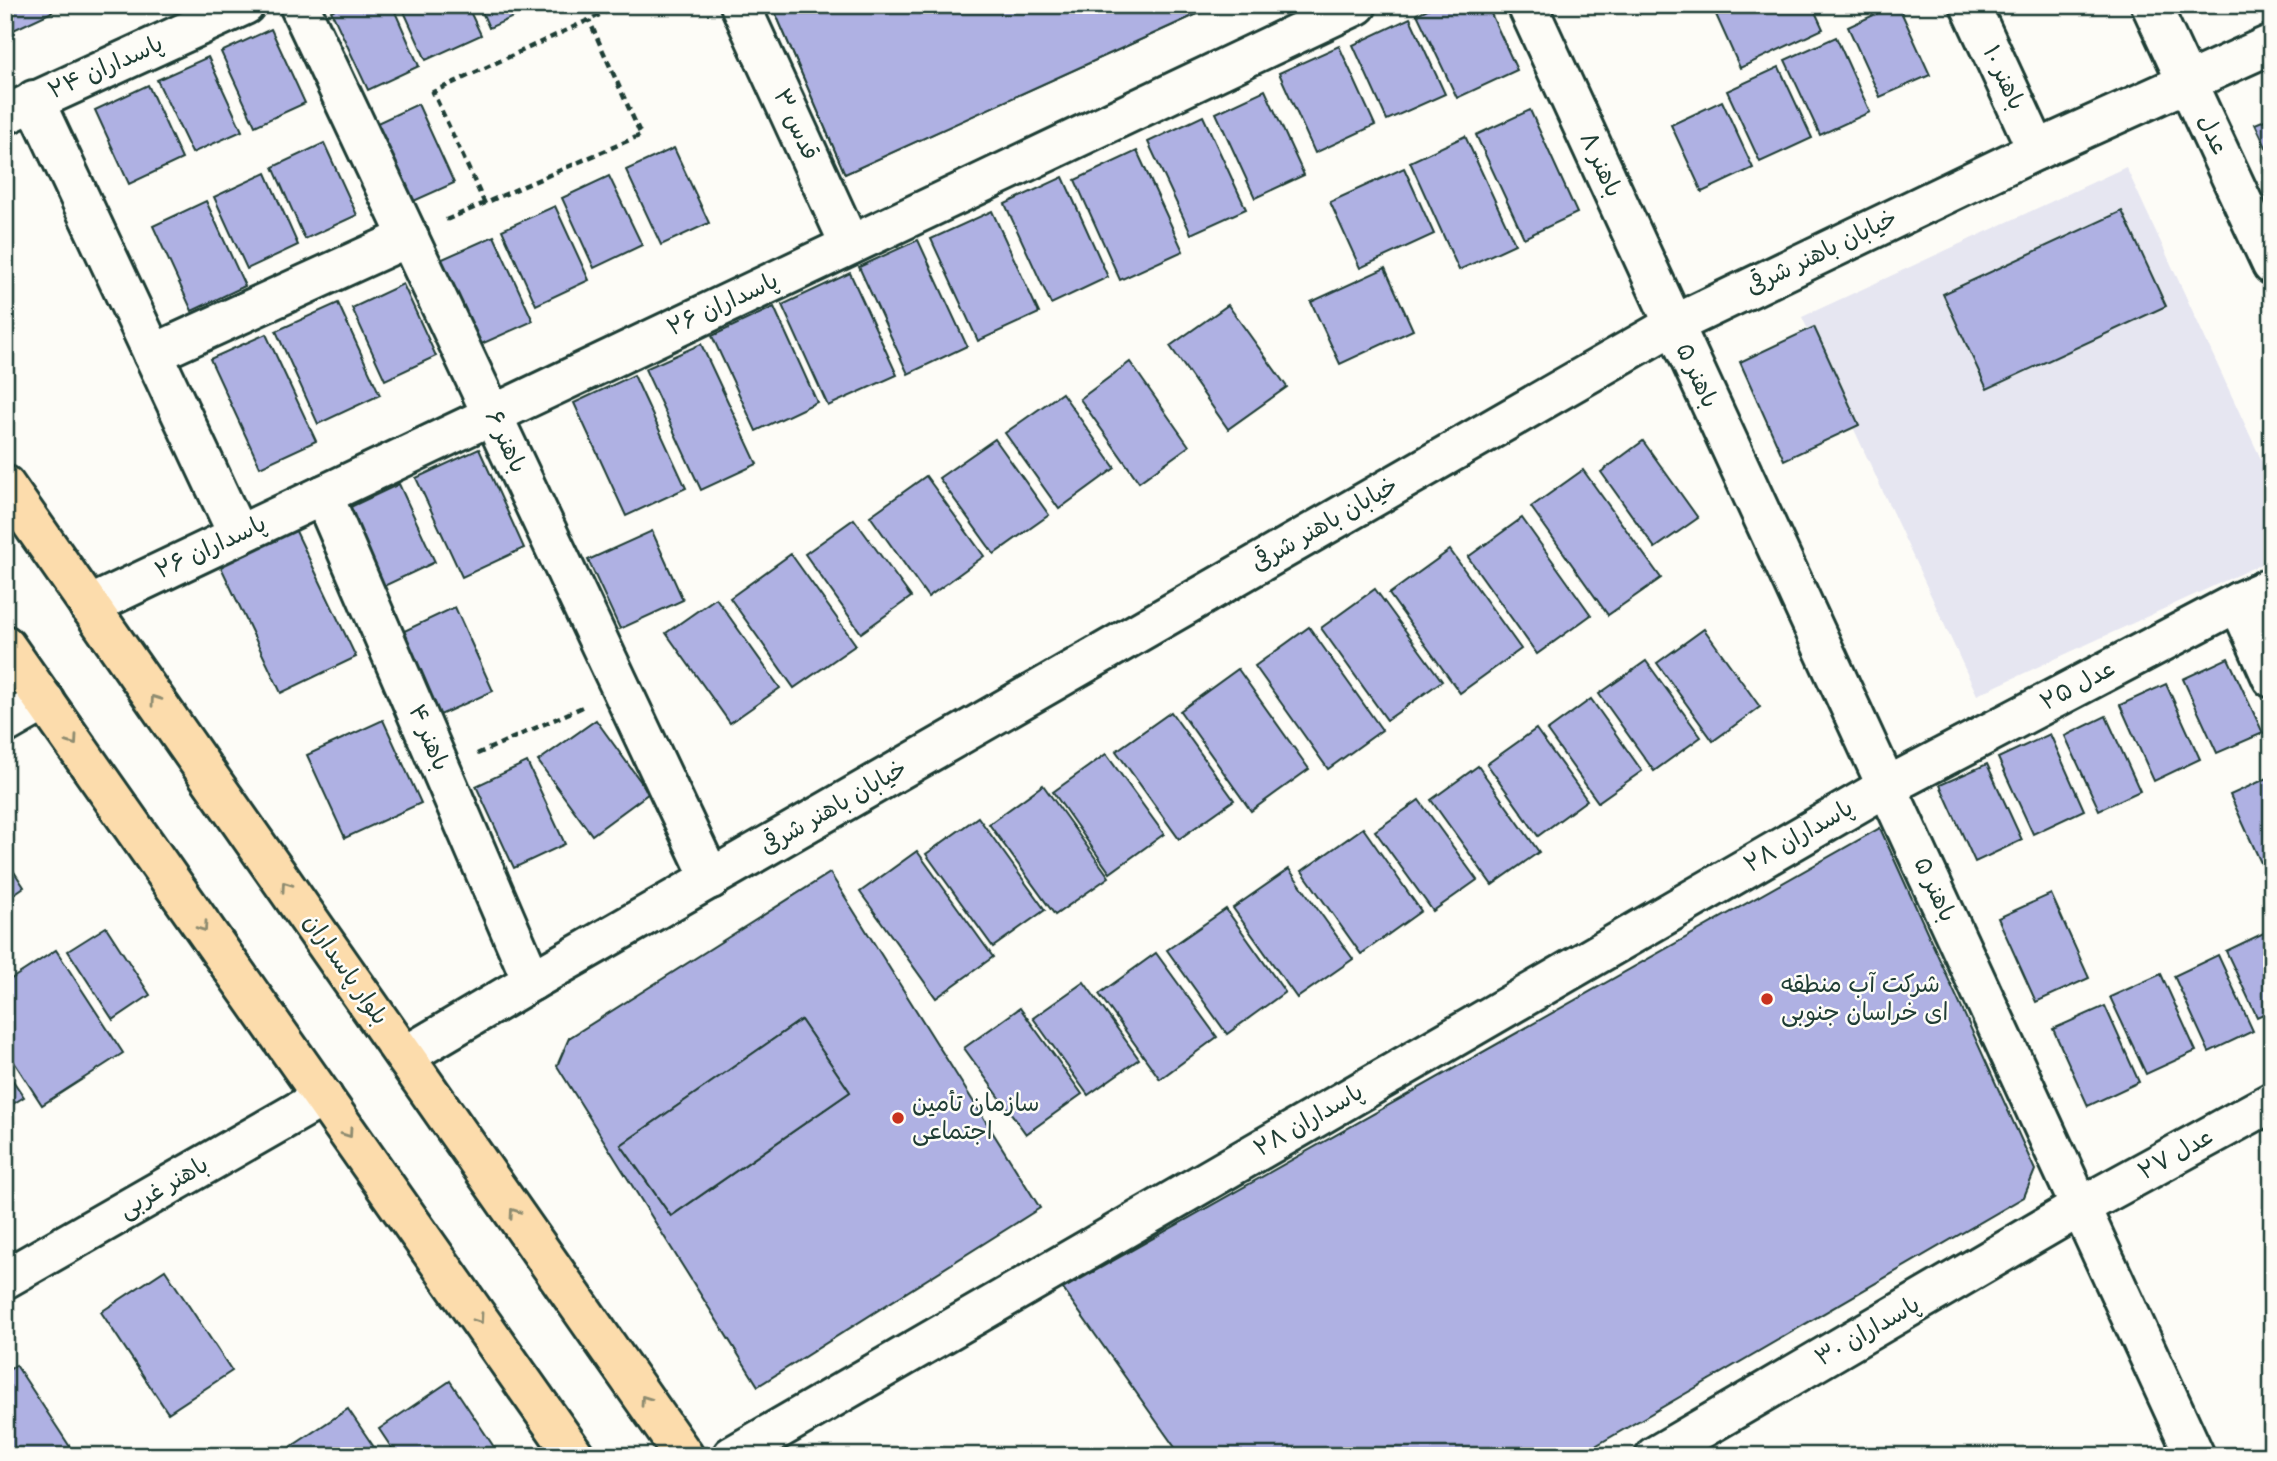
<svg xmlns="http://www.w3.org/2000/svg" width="2277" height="1461" font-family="Mynerve,'Playpen Sans Arabic',sans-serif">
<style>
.built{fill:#e6e6f1}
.building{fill:#afb1e3;stroke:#1f3d34;stroke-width:2;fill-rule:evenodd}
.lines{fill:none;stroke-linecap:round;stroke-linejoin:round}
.minor-casing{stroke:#1f3d34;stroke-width:44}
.tertiary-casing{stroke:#1f3d34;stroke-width:44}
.primary-casing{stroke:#1f3d34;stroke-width:44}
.path{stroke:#1f3d34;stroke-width:4.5;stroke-dasharray:7 5;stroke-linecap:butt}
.minor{stroke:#fdfcf7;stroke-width:38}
.tertiary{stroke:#fdfcf7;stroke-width:38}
.primary{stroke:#fcdcac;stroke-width:38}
.oneway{stroke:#8e8c70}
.poi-dot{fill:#c8321e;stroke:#fdfcf7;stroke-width:2.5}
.labels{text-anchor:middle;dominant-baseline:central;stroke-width:5;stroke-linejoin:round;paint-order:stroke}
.street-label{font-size:24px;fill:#1f3d34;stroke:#fdfcf7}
.poi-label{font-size:24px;fill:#1f3d34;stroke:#fdfcf7;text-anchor:start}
</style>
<rect width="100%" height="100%" fill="#fdfcf7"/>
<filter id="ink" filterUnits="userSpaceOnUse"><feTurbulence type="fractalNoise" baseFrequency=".0143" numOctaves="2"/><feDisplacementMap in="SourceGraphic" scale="14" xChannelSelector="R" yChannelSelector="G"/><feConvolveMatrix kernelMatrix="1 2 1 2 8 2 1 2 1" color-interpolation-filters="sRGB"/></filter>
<g filter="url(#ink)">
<polygon class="built" points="2126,167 2272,483 2272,559 1977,695 1802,317"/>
<g class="building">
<polygon points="5,5 49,5 52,12 5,34"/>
<polygon points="343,5 392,5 419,66 368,90 331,11"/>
<polygon points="401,5 467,5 481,35 426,60"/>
<polygon points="479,5 534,5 535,7 489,28"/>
<polygon points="772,5 929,5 940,26 971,41 1050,5 1217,5 845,174"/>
<polygon points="772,5 1217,5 845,174"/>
<polygon points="1436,5 1487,5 1517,70 1457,98 1417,14"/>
<polygon points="1720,5 1812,5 1823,29 1740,68 1713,8"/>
<polygon points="1895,5 1898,5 1930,75 1880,97 1848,27"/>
<polygon points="1410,18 1445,94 1387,120 1353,45"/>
<polygon points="271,29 305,103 255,126 221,52"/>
<polygon points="1836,37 1870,112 1820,135 1785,60"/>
<polygon points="1339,46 1375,125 1315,153 1279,73"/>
<polygon points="208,57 242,131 192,153 157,80"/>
<polygon points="1779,67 1812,138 1760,162 1727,91"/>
<polygon points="148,85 182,159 129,184 95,110"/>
<polygon points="1265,90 1304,175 1255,198 1216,113"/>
<polygon points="1722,101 1753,168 1702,192 1671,125"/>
<polygon points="418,104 454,183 396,209 360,131"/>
<polygon points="1530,110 1577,213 1524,238 1476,135"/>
<polygon points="1203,116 1246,209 1191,234 1148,142"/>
<polygon points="2272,117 2272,160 2255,124"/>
<polygon points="1465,136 1515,244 1459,270 1410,162"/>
<polygon points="324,143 357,215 305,239 273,167"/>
<polygon points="674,148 709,223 661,245 626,170"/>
<polygon points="1137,151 1183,251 1120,280 1075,180"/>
<polygon points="1404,168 1434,234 1360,268 1330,202"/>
<polygon points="266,173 298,245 247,269 214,197"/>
<polygon points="609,176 642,245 594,268 562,198"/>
<polygon points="1063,177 1108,277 1051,304 1005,204"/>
<polygon points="206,201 245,286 192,311 153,226"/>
<polygon points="555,206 589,280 536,305 502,230"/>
<polygon points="992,211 1039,313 978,341 931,239"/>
<polygon points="2122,211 2166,306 1987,389 1943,294"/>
<polygon points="494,236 533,321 477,346 438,261"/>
<polygon points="918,240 967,346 908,374 859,267"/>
<polygon points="1385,268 1413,330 1340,364 1311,302"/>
<polygon points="850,273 897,375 828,406 782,305"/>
<polygon points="403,284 436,356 385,380 352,308"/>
<polygon points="338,303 380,395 318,424 276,331"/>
<polygon points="1228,305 1287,387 1228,429 1170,346"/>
<polygon points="774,307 817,402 756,431 712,336"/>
<polygon points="1814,327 1859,425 1784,460 1740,362"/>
<polygon points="266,334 316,441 260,467 210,359"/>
<polygon points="701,344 757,464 701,490 645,369"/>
<polygon points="1130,362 1189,446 1139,482 1080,399"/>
<polygon points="634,375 686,488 626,516 574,403"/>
<polygon points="1062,393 1115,468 1059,509 1005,433"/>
<polygon points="995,439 1049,515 994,554 939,478"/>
<polygon points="1643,441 1698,518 1655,548 1601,472"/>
<polygon points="479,449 524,548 462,577 416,478"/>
<polygon points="1583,470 1661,578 1608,615 1531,507"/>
<polygon points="926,476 984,556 928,597 870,516"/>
<polygon points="399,484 435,562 380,588 344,510"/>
<polygon points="1522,518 1591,615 1537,654 1468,557"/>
<polygon points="854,519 911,597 861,633 805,554"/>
<polygon points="294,527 356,657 281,693 219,563"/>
<polygon points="652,531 683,600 620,629 588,560"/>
<polygon points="1450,550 1521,649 1460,693 1389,594"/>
<polygon points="791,554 856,645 794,688 730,598"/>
<polygon points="1375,589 1442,681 1387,720 1321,628"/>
<polygon points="716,598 780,688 730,723 666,633"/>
<polygon points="455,607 493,691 438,716 400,633"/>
<polygon points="1309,627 1382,730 1328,769 1255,666"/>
<polygon points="1704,629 1760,707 1713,741 1657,663"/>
<polygon points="2228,658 2263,733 2217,753 2183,679"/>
<polygon points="1646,661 1701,737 1654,771 1599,694"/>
<polygon points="1238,669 1309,769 1251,811 1180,711"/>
<polygon points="2166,684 2200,759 2154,781 2120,705"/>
<polygon points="1591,699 1642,771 1598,802 1547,731"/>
<polygon points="1171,712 1234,800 1179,839 1116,751"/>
<polygon points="2106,716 2140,791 2099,810 2065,736"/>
<polygon points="383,720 421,803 345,838 307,755"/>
<polygon points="596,720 649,793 592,835 538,761"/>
<polygon points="1536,729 1587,800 1538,836 1487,764"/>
<polygon points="2050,734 2084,810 2033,834 1998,758"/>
<polygon points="1106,754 1164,834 1110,873 1053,792"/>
<polygon points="527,762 565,844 514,868 476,786"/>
<polygon points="1987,764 2022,840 1975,862 1940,785"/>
<polygon points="1478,766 1539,852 1492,885 1431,800"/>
<polygon points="2272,776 2272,887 2230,795"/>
<polygon points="1043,785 1109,877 1055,915 989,824"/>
<polygon points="1419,800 1477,880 1433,911 1375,831"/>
<polygon points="978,817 1045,910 993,947 926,854"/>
<polygon points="1363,828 1421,911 1361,954 1302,871"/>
<polygon points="1880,828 2035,1170 2024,1197 1578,1456 1181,1456 1063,1289"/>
<polygon points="917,851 993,957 936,998 860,892"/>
<polygon points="5,858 24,887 5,900"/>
<polygon points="1289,869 1353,959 1297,998 1233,908"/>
<path d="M830 873 1040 1208 758 1386 557 1066 569 1038ZM801 1020 850 1092 671 1216 621 1145Z"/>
<polygon points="2051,894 2089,978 2036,1002 1998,918"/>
<polygon points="1226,909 1285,992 1227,1034 1167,950"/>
<polygon points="106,927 150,995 113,1020 68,951"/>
<polygon points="2272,929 2272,1010 2257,1017 2226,951"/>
<polygon points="56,950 123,1053 42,1105 5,1048 5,983"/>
<polygon points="1156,953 1217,1037 1160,1079 1099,994"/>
<polygon points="2218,955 2253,1031 2209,1052 2174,976"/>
<polygon points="2161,974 2196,1051 2146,1074 2110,997"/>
<polygon points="1084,982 1139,1059 1088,1095 1033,1018"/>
<polygon points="2105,1006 2139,1082 2088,1106 2053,1029"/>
<polygon points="1020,1008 1082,1094 1026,1134 964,1048"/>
<polygon points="801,1020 850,1092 671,1216 621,1145"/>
<polygon points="5,1069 24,1097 5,1109"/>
<polygon points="165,1270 232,1371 168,1413 101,1312"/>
<polygon points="16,1365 76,1456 5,1456 5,1373"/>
<polygon points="450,1381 500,1456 397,1456 379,1429"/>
<polygon points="348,1409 380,1456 285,1456 283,1452"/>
</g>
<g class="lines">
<defs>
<g id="minor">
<polyline points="299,5 711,879"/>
<polyline points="740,5 850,245"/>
<polyline points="1527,5 2195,1456"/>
<polyline points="1970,5 2037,150"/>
<polyline points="34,100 238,535"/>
<polyline points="5,115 245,5"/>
<polyline points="153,354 409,237"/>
<polyline points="323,495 532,981"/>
<polyline points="2238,602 2272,678"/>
<polyline points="89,606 1357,5"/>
<polyline points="5,724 45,701"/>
<polyline points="732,1456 1886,787 2238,602 2272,587"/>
<polyline points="1655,1456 2080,1207 2272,1102"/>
</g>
<g id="tertiary">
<polyline points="2151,5 2272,265"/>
<polyline points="405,1056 532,981 1673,325 2037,150 2272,44"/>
<polyline points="5,1279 323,1097"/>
</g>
<g id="primary">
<polyline points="5,485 684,1456"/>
<polyline points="5,645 575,1456"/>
</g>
</defs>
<use href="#minor" class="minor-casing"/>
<use href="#tertiary" class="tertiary-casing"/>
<use href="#primary" class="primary-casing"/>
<g class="path">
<polyline points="485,204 433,92 621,5"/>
<polyline points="446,220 641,135 589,20"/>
<polyline points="477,754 585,706"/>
</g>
<use href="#minor" class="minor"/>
<use href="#tertiary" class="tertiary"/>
<use href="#primary" class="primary"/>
</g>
<defs><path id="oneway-chevron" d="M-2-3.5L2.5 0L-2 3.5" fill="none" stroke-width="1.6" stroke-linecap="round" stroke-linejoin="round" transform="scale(1.75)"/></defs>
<g class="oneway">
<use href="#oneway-chevron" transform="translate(155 700) rotate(-125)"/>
<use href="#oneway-chevron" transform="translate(73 741) rotate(55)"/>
<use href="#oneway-chevron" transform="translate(286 886) rotate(-125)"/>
<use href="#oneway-chevron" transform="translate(203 927) rotate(55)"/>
<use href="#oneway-chevron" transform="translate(348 1133) rotate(55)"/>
<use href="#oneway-chevron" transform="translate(514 1213) rotate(-125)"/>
<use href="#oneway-chevron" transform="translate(479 1319) rotate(55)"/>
<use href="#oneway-chevron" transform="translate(645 1400) rotate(-125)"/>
</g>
</g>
<g class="poi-dot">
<circle cx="1767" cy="999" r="7"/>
<circle cx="898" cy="1118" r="7"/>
</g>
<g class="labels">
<g class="street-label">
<text transform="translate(106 68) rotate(-24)">پاسداران ۲۴</text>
<text transform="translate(2003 78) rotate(65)">باهنر ۱۰</text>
<text transform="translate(795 125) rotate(65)">قدس ۳</text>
<text transform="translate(2212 135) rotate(65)">عدل</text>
<text transform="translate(1600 165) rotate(65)">باهنر ۸</text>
<text transform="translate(1822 253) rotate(-26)">خیابان باهنر شرقی</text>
<text transform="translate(723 305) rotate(-25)">پاسداران ۲۶</text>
<text transform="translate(1696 376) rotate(65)">باهنر ۵</text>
<text transform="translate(505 442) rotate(65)">باهنر ۶</text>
<text transform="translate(1325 525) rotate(-30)">خیابان باهنر شرقی</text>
<text transform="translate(211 548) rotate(-25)">پاسداران ۲۶</text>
<text transform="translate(2078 686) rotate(-28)">عدل ۲۵</text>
<text transform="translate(428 738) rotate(67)">باهنر ۴</text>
<text transform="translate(834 808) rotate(-30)">خیابان باهنر شرقی</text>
<text transform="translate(1799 837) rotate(-30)">پاسداران ۲۸</text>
<text transform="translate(1934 890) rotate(65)">باهنر ۵</text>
<text transform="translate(345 970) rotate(55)">بلوار پاسداران</text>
<text transform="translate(1309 1121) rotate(-30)">پاسداران ۲۸</text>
<text transform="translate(2176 1155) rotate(-29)">عدل ۲۷</text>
<text transform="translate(164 1188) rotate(-30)">باهنر غربی</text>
<text transform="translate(1868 1332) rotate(-30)">پاسداران ۳۰</text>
</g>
<g class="poi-label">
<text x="1781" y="985">شرکت آب منطقه<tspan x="1781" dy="28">ای خراسان جنوبی</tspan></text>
<text x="912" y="1104">سازمان تأمین<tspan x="912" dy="28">اجتماعی</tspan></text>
</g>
</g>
<rect width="2277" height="1461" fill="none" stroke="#fdfcf7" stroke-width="28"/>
<rect x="14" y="14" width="2249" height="1433" fill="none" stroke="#1f3d34" stroke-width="2.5" filter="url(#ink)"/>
</svg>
